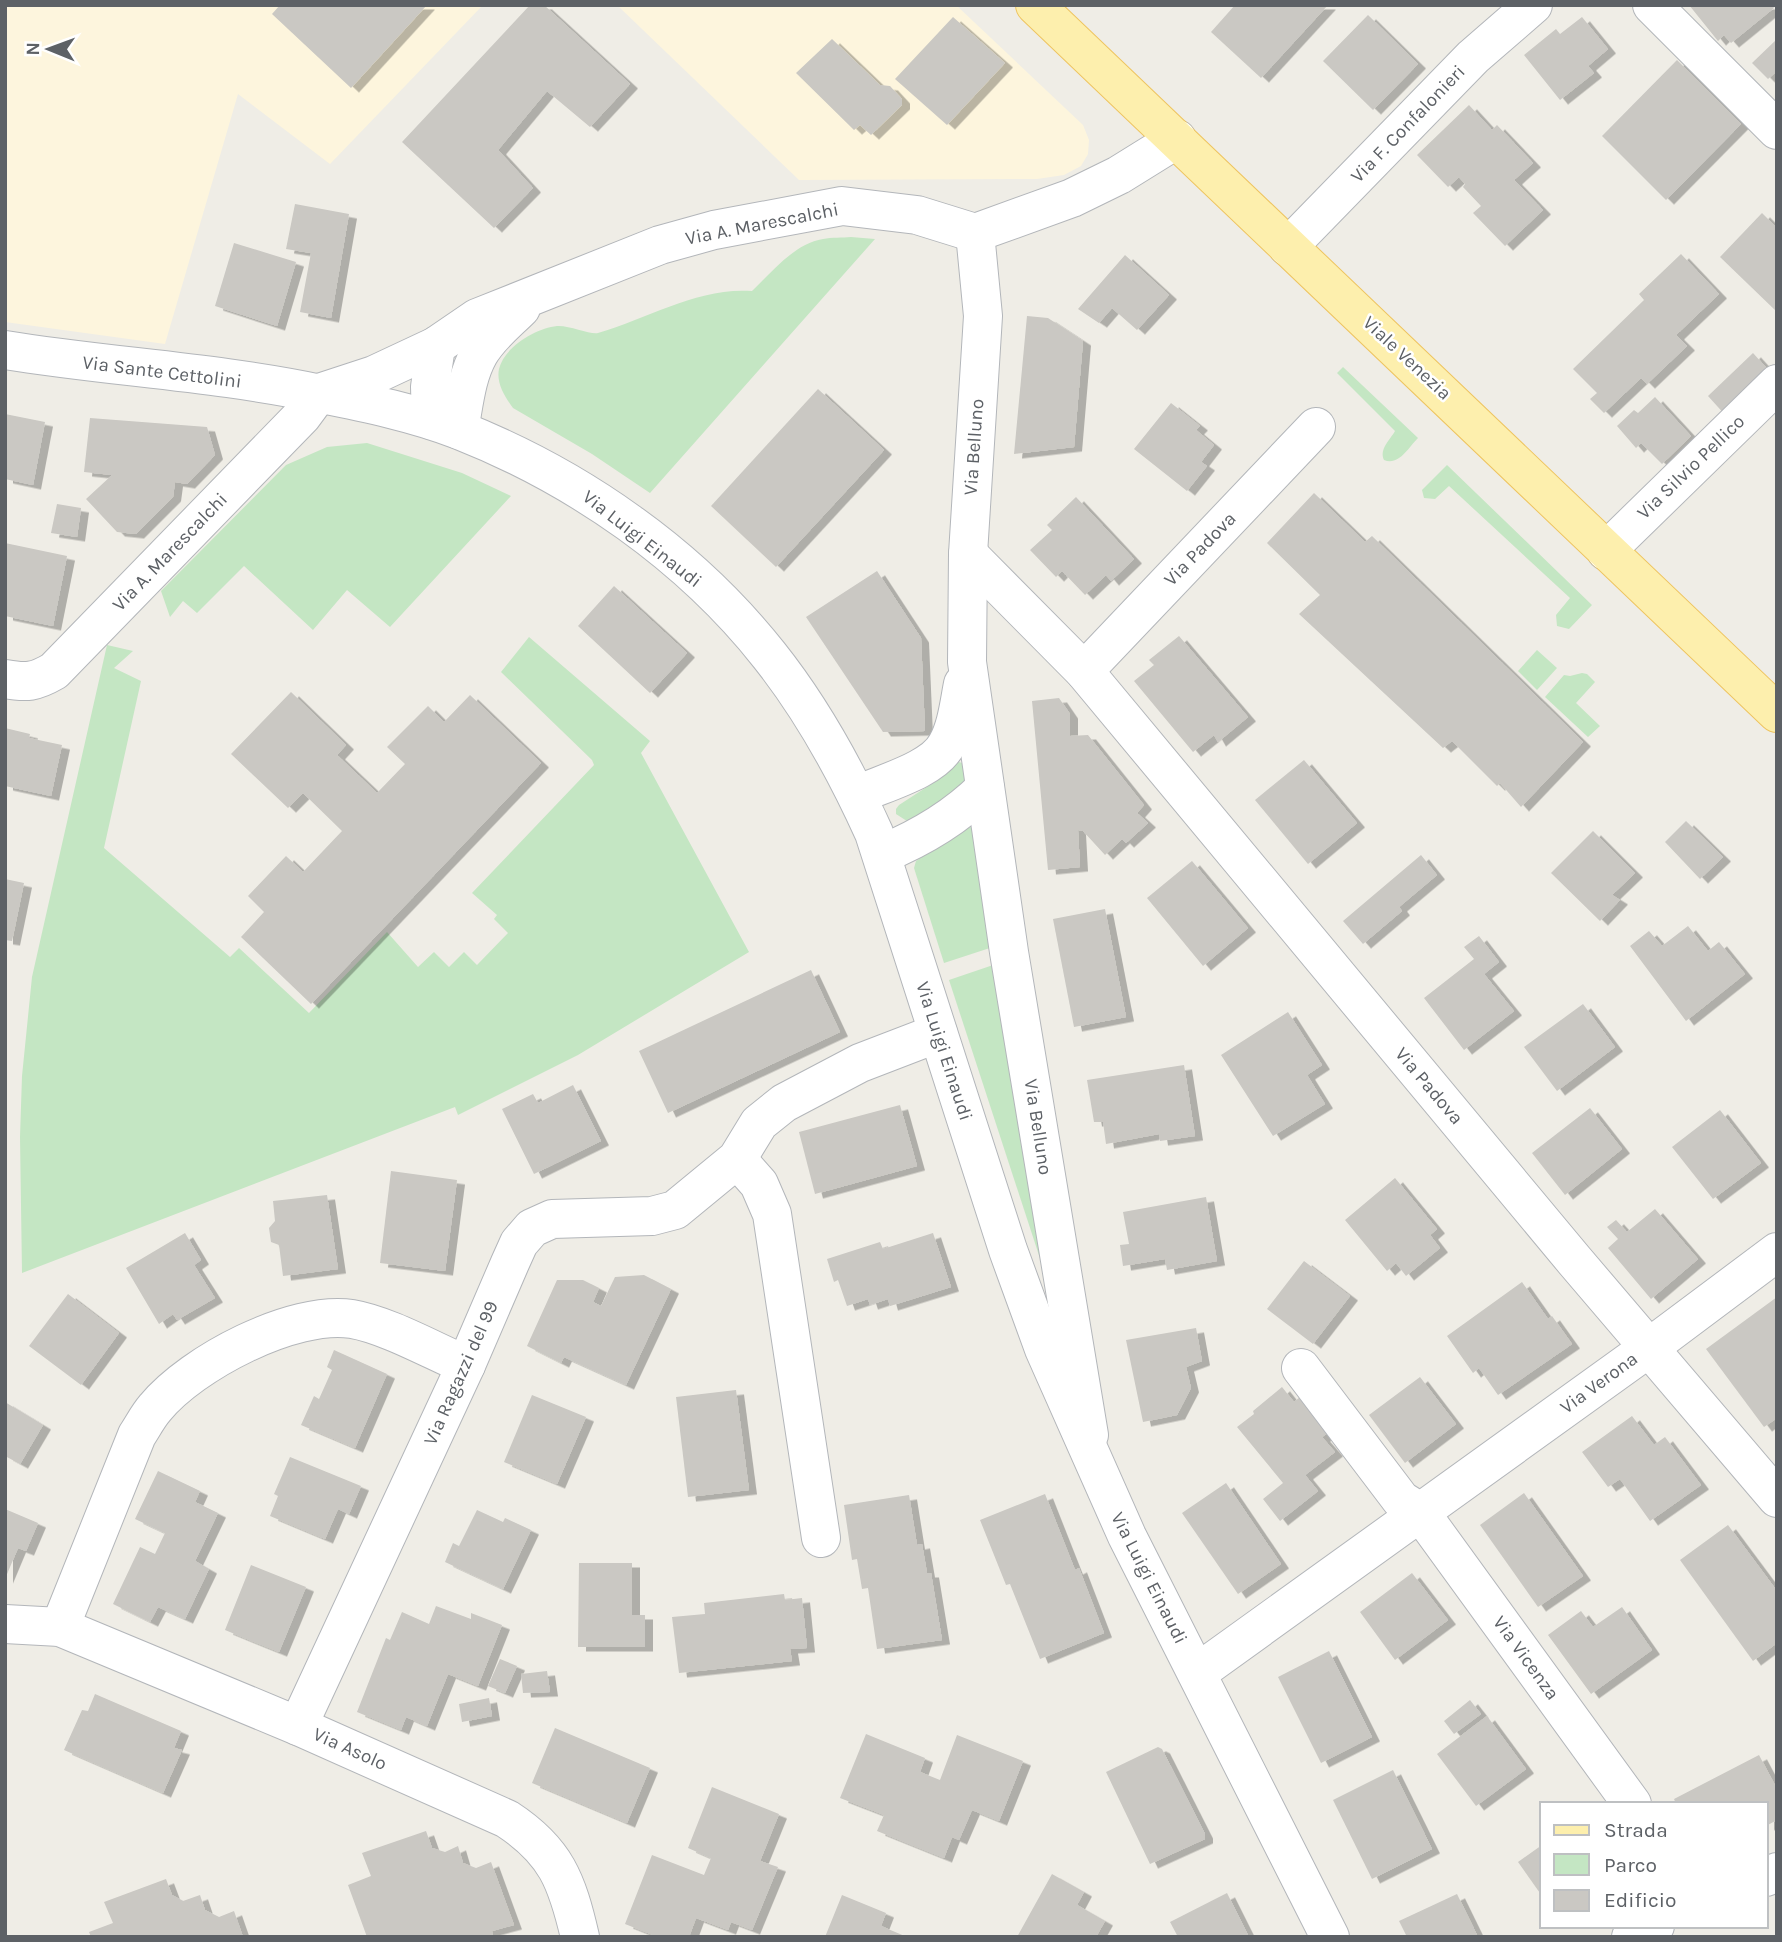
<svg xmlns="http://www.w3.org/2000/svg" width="1782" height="1942" font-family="Karla,sans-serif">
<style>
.commercial{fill:#fdf5dd}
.green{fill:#c4e6c3}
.building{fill:#cac8c3;filter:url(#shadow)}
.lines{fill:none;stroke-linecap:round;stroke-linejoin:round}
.minor-casing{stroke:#b3b6ba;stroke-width:40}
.tertiary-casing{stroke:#b3b6ba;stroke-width:40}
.primary-casing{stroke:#eec460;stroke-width:40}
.minor{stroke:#fff;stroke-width:38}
.tertiary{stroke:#fff;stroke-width:38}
.primary{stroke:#fdefad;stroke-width:38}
.labels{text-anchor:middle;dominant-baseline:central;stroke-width:5;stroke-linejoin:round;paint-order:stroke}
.street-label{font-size:19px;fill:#5d6166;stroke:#fff}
</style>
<defs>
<filter id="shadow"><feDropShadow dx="8" dy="4.5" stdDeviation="0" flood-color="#0004"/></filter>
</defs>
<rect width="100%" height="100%" fill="#efede6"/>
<g class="commercial">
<polygon points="5,5 483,5 330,164 238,94 165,344 5,322"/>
<polygon points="617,5 956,5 1083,125 1089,140 1088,154 1081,166 1064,175 1037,179 799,180"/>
</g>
<g class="green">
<path d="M851 237 875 239 650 493 592 454 513 408C505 397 496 383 499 369 504 347 536 328 557 326 569 325 591 335 598 333 649 318 698 287 752 291 771 273 795 243 823 239 832 237 842 238 851 237Z"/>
<path d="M1343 367 1418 438C1408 448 1399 466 1384 460 1379 449 1390 440 1395 431L1337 373Z"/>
<polygon points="367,443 462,473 511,496 390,627 347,590 313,630 244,566 197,613 183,601 170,617 161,591 286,465 327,447"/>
<polygon points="1447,465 1592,605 1569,629 1557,626 1556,615 1570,598 1449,486 1435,499 1424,498 1422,490"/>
<polygon points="529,637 650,741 641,753 749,952 578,1055 458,1115 455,1107 22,1273 20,1137 22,1076 32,977 107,645 133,651 114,668 141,681 104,848 230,957 239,948 309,1013 387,932 418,967 434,952 449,967 464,952 477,965 508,933 494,919 497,915 472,893 594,765 592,760 501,672"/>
<polygon points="1537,650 1557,668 1537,690 1518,671"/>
<polygon points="1582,673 1587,674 1595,682 1576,703 1600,726 1588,737 1545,697 1564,675 1570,676"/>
<polygon points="959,762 965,764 967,777 963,788 910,823 896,814 896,809 899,805 936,781"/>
<polygon points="973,826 996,946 944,963 914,868 916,861 962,831"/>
<polygon points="999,963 1049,1286 949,980"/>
</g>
<g class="building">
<polygon points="280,5 427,5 351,88 272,14"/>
<polygon points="530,5 544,5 630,84 590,127 547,91 498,150 533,188 494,228 402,142"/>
<polygon points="1235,5 1328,5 1261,78 1211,32"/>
<polygon points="1689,5 1772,5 1774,8 1731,43 1724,35 1718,41"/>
<polygon points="1368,15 1418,64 1373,110 1323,61"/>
<polygon points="953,17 1005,63 947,125 895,79"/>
<polygon points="1582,17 1608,49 1588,66 1594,73 1560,100 1524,55 1556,29 1560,34"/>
<polygon points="832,39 880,85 890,86 902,99 902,105 871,135 860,125 854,130 796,73"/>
<polygon points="1777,39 1777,71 1768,79 1752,63"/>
<polygon points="1677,60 1741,124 1666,200 1602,136"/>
<polygon points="1469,105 1492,130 1497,125 1533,163 1514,180 1543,210 1505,246 1473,213 1481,206 1463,187 1465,184 1459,177 1448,187 1417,155"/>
<polygon points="295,204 349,214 331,318 300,312 311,253 286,249"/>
<polygon points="1762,213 1777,228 1777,312 1720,257"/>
<polygon points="234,243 296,262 277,326 215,306"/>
<polygon points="1681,254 1719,294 1676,335 1687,346 1647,384 1641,378 1604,413 1590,399 1597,393 1573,369 1644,300 1639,294"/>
<polygon points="1125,255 1169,295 1137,330 1112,308 1099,323 1078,309"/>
<polygon points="1027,316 1048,318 1083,341 1074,447 1014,454"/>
<polygon points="1753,353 1772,374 1727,417 1708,396"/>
<polygon points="818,389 884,450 776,567 711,506"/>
<polygon points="1655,397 1691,436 1662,464 1641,443 1636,448 1617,426 1634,410 1638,413"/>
<polygon points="1171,403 1200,426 1196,430 1214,445 1201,462 1207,466 1187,491 1134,449"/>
<polygon points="5,414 45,422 33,485 5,479"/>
<polygon points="90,418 207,427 215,455 187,484 175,482 173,497 136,534 117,532 86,499 112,475 84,472"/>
<polygon points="1314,493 1365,542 1372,536 1583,742 1521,807 1500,783 1497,786 1452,741 1443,748 1299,614 1320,595 1267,543"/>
<polygon points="1076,497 1134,559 1111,581 1106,575 1085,595 1062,571 1056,577 1030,550 1052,530 1047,525"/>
<polygon points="57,504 81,508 77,537 51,533"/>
<polygon points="5,543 67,556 53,626 5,616"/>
<polygon points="877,571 921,638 925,731 883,732 806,617"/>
<polygon points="614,586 687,653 650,693 578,626"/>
<polygon points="1179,636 1248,717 1218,742 1214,735 1193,752 1134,681 1154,665 1149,660"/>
<polygon points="291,692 346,745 337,755 377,793 405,764 387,747 428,706 444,722 470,695 541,763 311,1004 241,937 264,912 248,896 286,856 303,872 342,831 303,793 288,808 231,754"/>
<polygon points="1059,698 1070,714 1070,736 1088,735 1144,805 1137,813 1148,823 1126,843 1122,839 1105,855 1083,831 1078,830 1080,867 1048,870 1032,701"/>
<polygon points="5,728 30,734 29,738 62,745 51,796 5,786"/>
<polygon points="1304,760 1357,823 1308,864 1255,800"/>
<polygon points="1686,821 1723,857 1700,879 1665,842"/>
<polygon points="1593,831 1635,873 1612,895 1620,900 1600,921 1551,873"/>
<polygon points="1421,855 1437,875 1399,907 1402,911 1363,944 1343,921"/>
<polygon points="1192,861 1248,928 1203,966 1147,898"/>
<polygon points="5,879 24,883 12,941 5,940"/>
<polygon points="1105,909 1126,1017 1074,1027 1053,919"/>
<polygon points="1688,926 1708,951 1719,942 1745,974 1686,1021 1630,946 1649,931 1662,946"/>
<polygon points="1479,936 1499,962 1484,974 1514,1011 1464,1050 1424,998 1474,959 1464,947"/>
<polygon points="811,970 840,1032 668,1113 639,1051"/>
<polygon points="1583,1004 1615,1047 1557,1091 1524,1047"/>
<polygon points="1288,1012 1322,1065 1307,1075 1325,1104 1273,1136 1221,1055"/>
<polygon points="1184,1065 1195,1136 1160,1141 1159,1134 1106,1144 1103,1122 1094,1122 1087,1080"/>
<polygon points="573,1085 601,1141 534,1174 502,1109 533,1094 538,1103"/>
<polygon points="900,1105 917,1166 815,1194 799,1132"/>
<polygon points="1590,1108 1622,1149 1565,1195 1532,1153"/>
<polygon points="1720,1110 1761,1163 1713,1199 1672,1147"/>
<polygon points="391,1171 457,1180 445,1271 380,1263"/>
<polygon points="1395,1178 1437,1229 1430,1235 1440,1248 1406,1276 1396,1263 1387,1271 1345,1220"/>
<polygon points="327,1195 338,1269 283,1276 279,1245 271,1242 269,1228 275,1221 273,1201"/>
<polygon points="1206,1197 1217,1261 1167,1270 1165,1259 1123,1266 1120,1245 1129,1244 1123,1212"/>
<polygon points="1655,1209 1698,1259 1651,1299 1608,1248 1618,1239 1607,1227 1616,1220 1627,1232"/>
<polygon points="185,1233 201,1260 194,1265 215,1298 177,1320 173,1314 159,1324 126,1268"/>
<polygon points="933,1233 951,1287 890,1306 888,1299 870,1305 868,1299 847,1306 838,1280 834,1282 827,1259 880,1242 883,1249"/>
<polygon points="1304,1261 1350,1296 1313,1344 1267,1309"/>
<polygon points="644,1275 671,1289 626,1385 564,1357 561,1363 527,1346 557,1280 583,1280 599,1288 593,1302 601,1306 615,1277"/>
<polygon points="1522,1282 1548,1319 1552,1316 1572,1344 1498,1395 1479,1368 1473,1373 1447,1336"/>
<polygon points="68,1294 119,1333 81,1385 29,1346"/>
<polygon points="1777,1297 1777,1418 1764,1427 1706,1349"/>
<polygon points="1196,1328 1202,1361 1186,1367 1191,1388 1177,1415 1143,1422 1126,1340"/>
<polygon points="334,1350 387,1374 355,1448 301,1425 314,1396 319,1399 332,1370 327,1367"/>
<polygon points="1420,1377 1456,1424 1405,1463 1369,1415"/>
<polygon points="1282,1387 1294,1402 1300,1397 1329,1432 1322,1437 1335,1452 1305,1475 1318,1491 1280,1521 1263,1499 1283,1483 1237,1427 1254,1414 1253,1411"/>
<polygon points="736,1390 749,1490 688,1497 676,1397"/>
<polygon points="532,1395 586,1417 557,1484 504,1462"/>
<polygon points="5,1402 43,1425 20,1464 5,1456"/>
<polygon points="1632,1416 1654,1445 1665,1437 1701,1485 1650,1521 1620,1479 1608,1487 1582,1452"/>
<polygon points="290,1457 361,1486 349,1514 338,1509 325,1539 270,1516 278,1496 274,1494"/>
<polygon points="158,1471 200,1491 195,1502 218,1513 195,1561 209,1569 185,1619 158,1607 150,1622 113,1604 140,1547 155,1554 165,1533 135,1519"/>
<polygon points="1226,1483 1281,1564 1238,1594 1182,1513"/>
<polygon points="1524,1493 1583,1576 1538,1607 1480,1525"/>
<polygon points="1045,1494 1075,1570 1079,1568 1104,1633 1040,1659 1010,1584 1006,1585 980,1520"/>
<polygon points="909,1495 917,1545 922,1544 927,1573 931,1573 942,1640 877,1649 868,1588 862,1589 857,1559 852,1560 844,1505"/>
<polygon points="5,1509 38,1523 26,1551 18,1548 5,1579"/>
<polygon points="477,1510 503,1522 505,1518 531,1530 503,1589 445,1562 453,1543 459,1546"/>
<polygon points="1728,1525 1777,1591 1777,1643 1753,1661 1680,1560"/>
<polygon points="579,1563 632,1563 632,1615 645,1615 645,1647 578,1647"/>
<polygon points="251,1565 306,1587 279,1652 225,1630"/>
<polygon points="1412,1573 1448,1620 1395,1660 1360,1612"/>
<polygon points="784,1594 785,1600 802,1598 807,1648 790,1649 792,1661 679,1673 672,1617 705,1614 704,1603"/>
<polygon points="436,1606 471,1619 471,1613 502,1625 478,1686 448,1674 427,1726 406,1717 401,1730 357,1712 386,1638 390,1640 402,1612 429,1624"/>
<polygon points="1622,1607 1652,1650 1591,1694 1548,1635 1581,1611 1593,1627"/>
<polygon points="1329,1651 1372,1737 1321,1763 1278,1677"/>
<polygon points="500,1659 517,1666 505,1693 488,1686"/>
<polygon points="547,1671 550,1692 523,1693 521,1674"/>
<polygon points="95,1694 181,1731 174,1748 182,1750 163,1793 64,1750 82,1710 88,1711"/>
<polygon points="489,1698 492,1716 462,1722 459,1704"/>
<polygon points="1470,1700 1481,1714 1454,1734 1444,1721"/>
<polygon points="1487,1716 1526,1769 1476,1806 1437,1754"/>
<polygon points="555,1728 650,1768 627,1823 532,1783"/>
<polygon points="866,1734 925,1758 920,1772 940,1780 957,1735 1023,1761 999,1821 972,1810 959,1840 952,1837 944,1858 877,1831 884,1815 840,1798"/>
<polygon points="1158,1747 1162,1749 1205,1834 1205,1839 1150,1864 1106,1772"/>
<polygon points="1759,1755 1777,1789 1777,1820 1766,1826 1766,1804 1676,1804 1674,1799"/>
<polygon points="1393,1770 1432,1849 1372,1879 1333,1800"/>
<polygon points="712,1787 779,1814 760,1861 778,1867 752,1930 731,1922 728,1930 696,1918 689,1937 658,1937 625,1924 652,1855 704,1875 711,1858 688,1848"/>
<polygon points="426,1831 432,1848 445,1852 458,1846 463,1863 476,1868 491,1862 514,1925 492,1931 493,1937 367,1937 348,1885 371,1876 362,1853"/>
<polygon points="1542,1845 1542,1896 1518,1862"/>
<polygon points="1052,1874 1084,1892 1077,1905 1105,1921 1096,1937 1017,1937"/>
<polygon points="166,1879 172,1895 183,1901 200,1895 205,1910 219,1917 234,1911 243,1937 91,1937 89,1932 113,1923 104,1902"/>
<polygon points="1227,1893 1249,1937 1178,1937 1170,1922"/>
<polygon points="1457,1894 1478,1937 1407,1937 1399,1921"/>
<polygon points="842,1895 886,1913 881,1926 907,1937 825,1937"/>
</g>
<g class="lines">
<defs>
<g id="minor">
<polyline points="1652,5 1777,130"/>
<polyline points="975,233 983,316 968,554 967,662 1009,952 1089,1435"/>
<polyline points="1288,247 1473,57 1533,5"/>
<polyline points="431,420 430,387 436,346"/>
<path d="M459 430C464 405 466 377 479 354 489 336 507 322 521 308"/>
<polyline points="1606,551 1777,384"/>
<polyline points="968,554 1084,671 1574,1260 1777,1498"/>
<polyline points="1084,671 1316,427"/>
<path d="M5 679C27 683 35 682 54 671L302 416 319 393 374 375 436 346 477 318 660 245 714 230 842 206 917 215 975 233 1072 198 1119 175 1177 139"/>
<path d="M857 795C883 783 934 770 947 744 957 726 959 704 963 684"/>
<path d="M882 854C921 838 955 818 985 788"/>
<polyline points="737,1159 759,1184 772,1214 821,1538"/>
<polyline points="1301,1368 1401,1500 1420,1512 1632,1804"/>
<path d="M5 1624 60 1627 298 1726 507 1819C556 1851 567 1881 580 1937"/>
<path d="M60 1627 137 1435C143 1426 148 1416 155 1408 192 1363 293 1310 352 1319 387 1325 433 1351 466 1365"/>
<polyline points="1197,1673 1650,1347 1777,1252"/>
<polyline points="298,1726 466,1365 510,1263 519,1243 532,1228 552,1219 652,1216 675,1210 737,1159 759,1123 784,1103 860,1063 938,1033"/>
<polyline points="1766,1877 1777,1872"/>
<polyline points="1631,1937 1655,1926"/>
</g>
<path id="tertiary" d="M5 350C110 367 217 372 321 394 367 403 415 413 459 430 578 477 690 555 769 655 812 709 846 771 874 833L1008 1250 1044 1349 1127 1536 1330 1937"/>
<polyline id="primary" points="1035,5 1777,713"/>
</defs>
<use href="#minor" class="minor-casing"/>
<use href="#tertiary" class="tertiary-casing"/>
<use href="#primary" class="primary-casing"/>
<use href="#minor" class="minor"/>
<use href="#tertiary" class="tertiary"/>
<use href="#primary" class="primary"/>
</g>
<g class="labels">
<g class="street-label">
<text transform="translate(1408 124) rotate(-46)">Via F. Confalonieri</text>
<text transform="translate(762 224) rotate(-11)">Via A. Marescalchi</text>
<text transform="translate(1407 358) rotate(43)">Viale Venezia</text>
<text transform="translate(162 372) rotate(7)">Via Sante Cettolini</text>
<text transform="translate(974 447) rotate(-86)">Via Belluno</text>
<text transform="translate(1691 467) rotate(-44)">Via Silvio Pellico</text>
<text transform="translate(642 539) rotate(38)">Via Luigi Einaudi</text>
<text transform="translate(1200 549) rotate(-46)">Via Padova</text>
<text transform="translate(170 552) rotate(-46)">Via A. Marescalchi</text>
<text transform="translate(944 1051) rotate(72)">Via Luigi Einaudi</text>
<text transform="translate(1429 1086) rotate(50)">Via Padova</text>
<text transform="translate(1038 1127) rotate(81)">Via Belluno</text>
<text transform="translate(461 1373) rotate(-66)">Via Ragazzi del 99</text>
<text transform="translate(1599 1383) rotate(-36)">Via Verona</text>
<text transform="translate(1149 1578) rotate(63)">Via Luigi Einaudi</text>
<text transform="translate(1526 1658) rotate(54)">Via Vicenza</text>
<text transform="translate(350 1749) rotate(24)">Via Asolo</text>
</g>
</g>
<rect width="1782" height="1942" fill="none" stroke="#5d6166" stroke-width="14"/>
<rect x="1540" y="1802" width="228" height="126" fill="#ffffff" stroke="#bec0c2" stroke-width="2"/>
<rect x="1554" y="1825" width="35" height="10" fill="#fdefad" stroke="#bec0c2" stroke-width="2"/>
<text x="1604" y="1837" font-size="21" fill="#5d6166">Strada</text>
<rect x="1554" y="1854" width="35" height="21" fill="#c4e6c3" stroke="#bec0c2" stroke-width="2"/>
<text x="1604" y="1872" font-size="21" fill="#5d6166">Parco</text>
<rect x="1554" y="1890" width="35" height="21" fill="#cac8c3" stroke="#bec0c2" stroke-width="2"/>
<text x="1604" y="1907" font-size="21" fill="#5d6166">Edificio</text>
<g transform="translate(49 49) rotate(271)" stroke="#ffffff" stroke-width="5" paint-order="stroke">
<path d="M0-5L12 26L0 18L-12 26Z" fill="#5d6166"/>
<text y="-10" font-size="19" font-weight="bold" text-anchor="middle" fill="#5d6166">N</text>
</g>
</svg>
